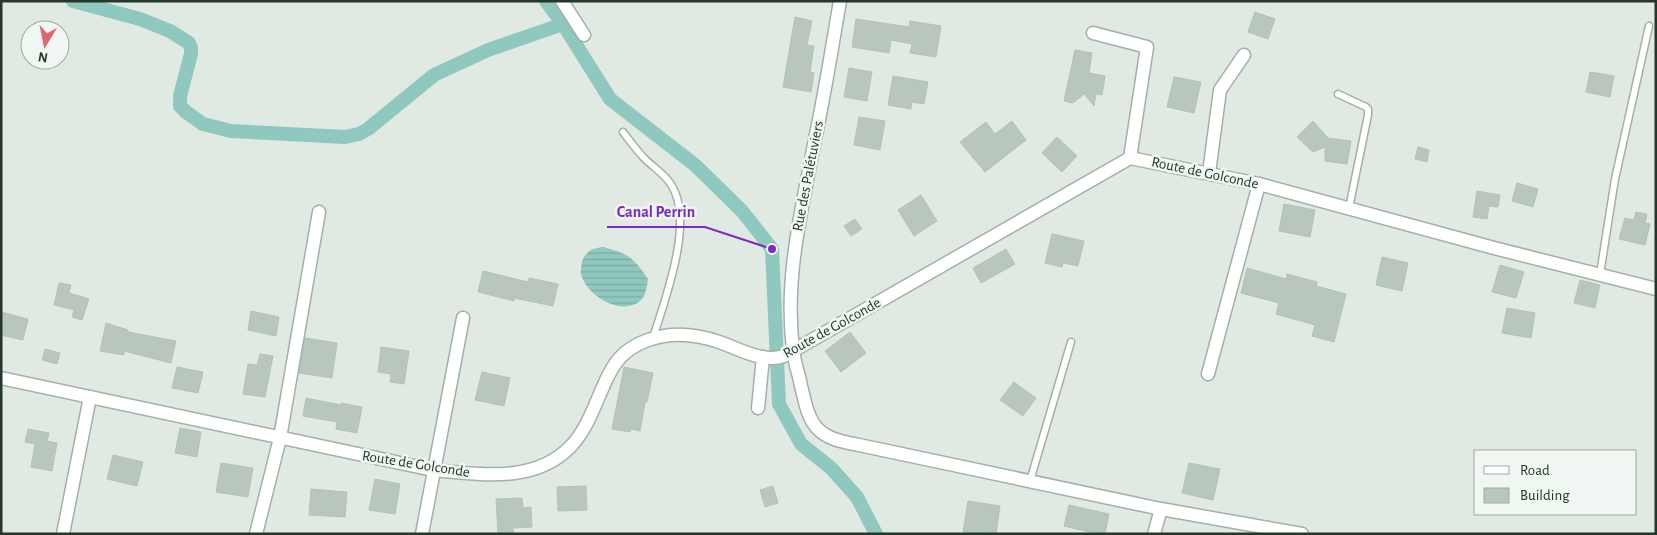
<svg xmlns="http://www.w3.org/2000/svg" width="1657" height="535" font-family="'Alegreya Sans',sans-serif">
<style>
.water{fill:url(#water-rules)}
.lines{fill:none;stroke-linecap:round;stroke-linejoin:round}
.canal{stroke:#8fc8be;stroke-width:14}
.building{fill:#b9c6be;stroke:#b4c2b7}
.service-casing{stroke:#a4b0a7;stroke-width:9}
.minor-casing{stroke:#a4b0a7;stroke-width:15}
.service{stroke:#fff;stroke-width:6}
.minor{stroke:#fff;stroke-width:12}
.labels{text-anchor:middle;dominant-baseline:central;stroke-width:5;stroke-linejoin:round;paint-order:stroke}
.street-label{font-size:15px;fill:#23372b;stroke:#f0f6f1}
.leader{fill:none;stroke:#7b2cbf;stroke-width:2}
.callout-dot{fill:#7b2cbf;stroke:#f0f6f1;stroke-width:2}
.callout-label{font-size:16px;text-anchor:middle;font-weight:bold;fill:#7b2cbf;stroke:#f0f6f1;stroke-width:5;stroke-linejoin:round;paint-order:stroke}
</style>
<defs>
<pattern id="water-rules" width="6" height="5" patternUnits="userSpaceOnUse" patternTransform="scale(1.25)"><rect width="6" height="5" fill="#8fc8be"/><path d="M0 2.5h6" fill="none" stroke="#7baca3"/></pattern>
</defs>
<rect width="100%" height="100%" fill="#e0e9e2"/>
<path class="water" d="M603 247C629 254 633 257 648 279 647 286 646 296 640 301 622 316 589 297 582 277 580 273 581 267 582 262 583 258 587 252 591 250 594 248 600 248 603 247Z"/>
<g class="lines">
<g class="canal">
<polyline points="73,1 140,19 170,31 189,43 191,48 191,54 180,96 180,106 186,112 203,124 231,131 345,137 359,134 368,129 434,75 488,50 563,24"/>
<polyline points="546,1 563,24 610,99 695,165 742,211 772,249 779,404 801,444 831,468 857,497 876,534"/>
</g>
</g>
<g class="building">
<polygon points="1255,12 1275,19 1268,39 1248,32"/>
<polygon points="795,17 812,21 807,45 814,46 810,72 814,73 811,92 783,87"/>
<polygon points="856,19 909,27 910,21 941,26 936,57 910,53 912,44 891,40 889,53 852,47"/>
<polygon points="1075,50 1092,53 1089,73 1105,76 1102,95 1096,94 1094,106 1084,94 1073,103 1064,101"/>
<polygon points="849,68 872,72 867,101 844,97"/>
<polygon points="1590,72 1614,76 1610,97 1586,92"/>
<polygon points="893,76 928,82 924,104 912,102 911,109 888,105"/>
<polygon points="1174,77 1201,82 1194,113 1167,107"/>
<polygon points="859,117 885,121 880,150 854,145"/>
<polygon points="1012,121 1026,140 985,172 960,142 986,122 995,134"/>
<polygon points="1313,121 1328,138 1351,141 1347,164 1325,161 1325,147 1313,152 1297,137"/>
<polygon points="1057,137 1077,156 1062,172 1042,153"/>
<polygon points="1418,147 1429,150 1427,162 1415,159"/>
<polygon points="1517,183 1538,189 1533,207 1512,201"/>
<polygon points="1477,191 1500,195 1498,207 1489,206 1487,219 1473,217"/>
<polygon points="921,195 937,221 914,236 898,210"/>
<polygon points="1284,204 1315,210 1310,237 1279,231"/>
<polygon points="1636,212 1647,214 1645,223 1650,224 1645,245 1619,239 1625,218 1634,220"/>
<polygon points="855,219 862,229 851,236 844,226"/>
<polygon points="1052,234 1084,241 1078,266 1063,263 1062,267 1045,263"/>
<polygon points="1006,249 1015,264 981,283 973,268"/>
<polygon points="1382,257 1408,263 1402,291 1376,285"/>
<polygon points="1500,265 1524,272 1516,298 1492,292"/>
<polygon points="1247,268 1286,279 1287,274 1317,282 1316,286 1346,294 1334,342 1312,336 1315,325 1276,314 1279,303 1241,293"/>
<polygon points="483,271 528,282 529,278 558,284 553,306 514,298 514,301 478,292"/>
<polygon points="1580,280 1600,285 1595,308 1574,303"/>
<polygon points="59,283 71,285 69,293 89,299 82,320 72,317 74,310 54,305"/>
<polygon points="1507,308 1535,313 1531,338 1502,333"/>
<polygon points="251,311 279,317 276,336 248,330"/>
<polygon points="1,312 28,319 23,340 1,335"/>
<polygon points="106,323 128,330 128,332 176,341 171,363 124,351 124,355 100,351"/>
<polygon points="850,332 866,353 841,372 825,351"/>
<polygon points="305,338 337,343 332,378 299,373"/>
<polygon points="381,347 409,351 404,384 390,382 391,374 378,372"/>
<polygon points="45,349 60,353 57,364 42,360"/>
<polygon points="260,354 273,356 265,397 243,394 248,364 257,365"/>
<polygon points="177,367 203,372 198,393 172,388"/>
<polygon points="624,367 653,373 647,402 645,402 640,431 631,429 630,432 612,429"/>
<polygon points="482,372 510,378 504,406 475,400"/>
<polygon points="1014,382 1036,398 1023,416 1000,400"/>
<polygon points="306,398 341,405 341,403 362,407 357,433 336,429 337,422 303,416"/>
<polygon points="180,428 201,432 197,457 175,453"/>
<polygon points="28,429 49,433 47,441 57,443 52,471 31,467 35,444 25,442"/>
<polygon points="113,455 143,462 137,486 107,479"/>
<polygon points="221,463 253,468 248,497 216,492"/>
<polygon points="1189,463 1220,469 1213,500 1182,493"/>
<polygon points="375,479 400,484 395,514 369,510"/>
<polygon points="586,486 587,510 558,511 557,487"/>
<polygon points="773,486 778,503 765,507 760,490"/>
<polygon points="311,489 347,492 345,517 309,515"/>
<polygon points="522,498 523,508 531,507 532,527 513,528 513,534 498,534 496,499"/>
<polygon points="968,501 1000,506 996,534 985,532 985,534 963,532"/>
<polygon points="1069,505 1109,514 1105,534 1098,534 1064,526"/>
</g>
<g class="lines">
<defs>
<g id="service">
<polyline points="1338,94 1366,107 1368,109 1368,115 1349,208"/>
<path d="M623 132C630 141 637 151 645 159 653 167 663 173 670 183 696 219 665 299 653 338"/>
<polyline points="1600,274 1615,179 1649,26"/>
<polyline points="1030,481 1071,342"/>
</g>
<g id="minor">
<polyline points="562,1 584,35"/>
<path d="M840 1C832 47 825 93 815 139 802 209 784 278 793 349 794 362 799 374 801 386 805 401 807 417 817 428 828 440 844 442 859 445L1161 509 1302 534"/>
<polyline points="1093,33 1147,47 1130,158"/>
<polyline points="1209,173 1220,90 1244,55"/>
<polyline points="1208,374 1259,184"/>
<path d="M1 378 433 470C479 474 534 484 570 447 586 431 594 407 603 387 613 363 623 349 648 340 671 332 696 334 719 342 740 349 762 363 784 356L1130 158 1259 184 1494 248 1656 289"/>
<polyline points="758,408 763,357"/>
<polyline points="63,534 90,397"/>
<polyline points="256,534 280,438 319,212"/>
<polyline points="422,534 463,318"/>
<polyline points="1154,534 1161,509"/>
</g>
</defs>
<use href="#service" class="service-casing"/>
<use href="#minor" class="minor-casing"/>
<use href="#service" class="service"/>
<use href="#minor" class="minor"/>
</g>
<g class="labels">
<g class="street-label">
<text transform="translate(1205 173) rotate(12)">Route de Golconde</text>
<text transform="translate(808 176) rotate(-79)">Rue des Palétuviers</text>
<text transform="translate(832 328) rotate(-29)">Route de Golconde</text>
<text transform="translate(416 464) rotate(9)">Route de Golconde</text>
</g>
</g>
<path class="leader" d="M772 249L705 227H607"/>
<circle class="callout-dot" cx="772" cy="249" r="5"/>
<g class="callout-label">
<text x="656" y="217">Canal Perrin</text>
</g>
<rect width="1657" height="535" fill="none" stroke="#23372b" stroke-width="5"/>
<rect x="1474" y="450" width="162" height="65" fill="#f0f6f1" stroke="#9eaaa2"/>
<rect x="1484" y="466" width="25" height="8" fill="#ffffff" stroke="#9eaaa2"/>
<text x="1520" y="475" font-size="15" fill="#23372b">Road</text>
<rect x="1484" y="488" width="25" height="15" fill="#b9c6be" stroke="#9eaaa2"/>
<text x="1520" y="500" font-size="15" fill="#23372b">Building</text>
<g transform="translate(45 45) rotate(190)"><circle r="24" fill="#f0f6f1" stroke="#9eaaa2"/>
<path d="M0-4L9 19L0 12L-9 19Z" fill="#e06771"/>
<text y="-8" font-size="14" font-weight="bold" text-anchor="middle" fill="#23372b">N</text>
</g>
</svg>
